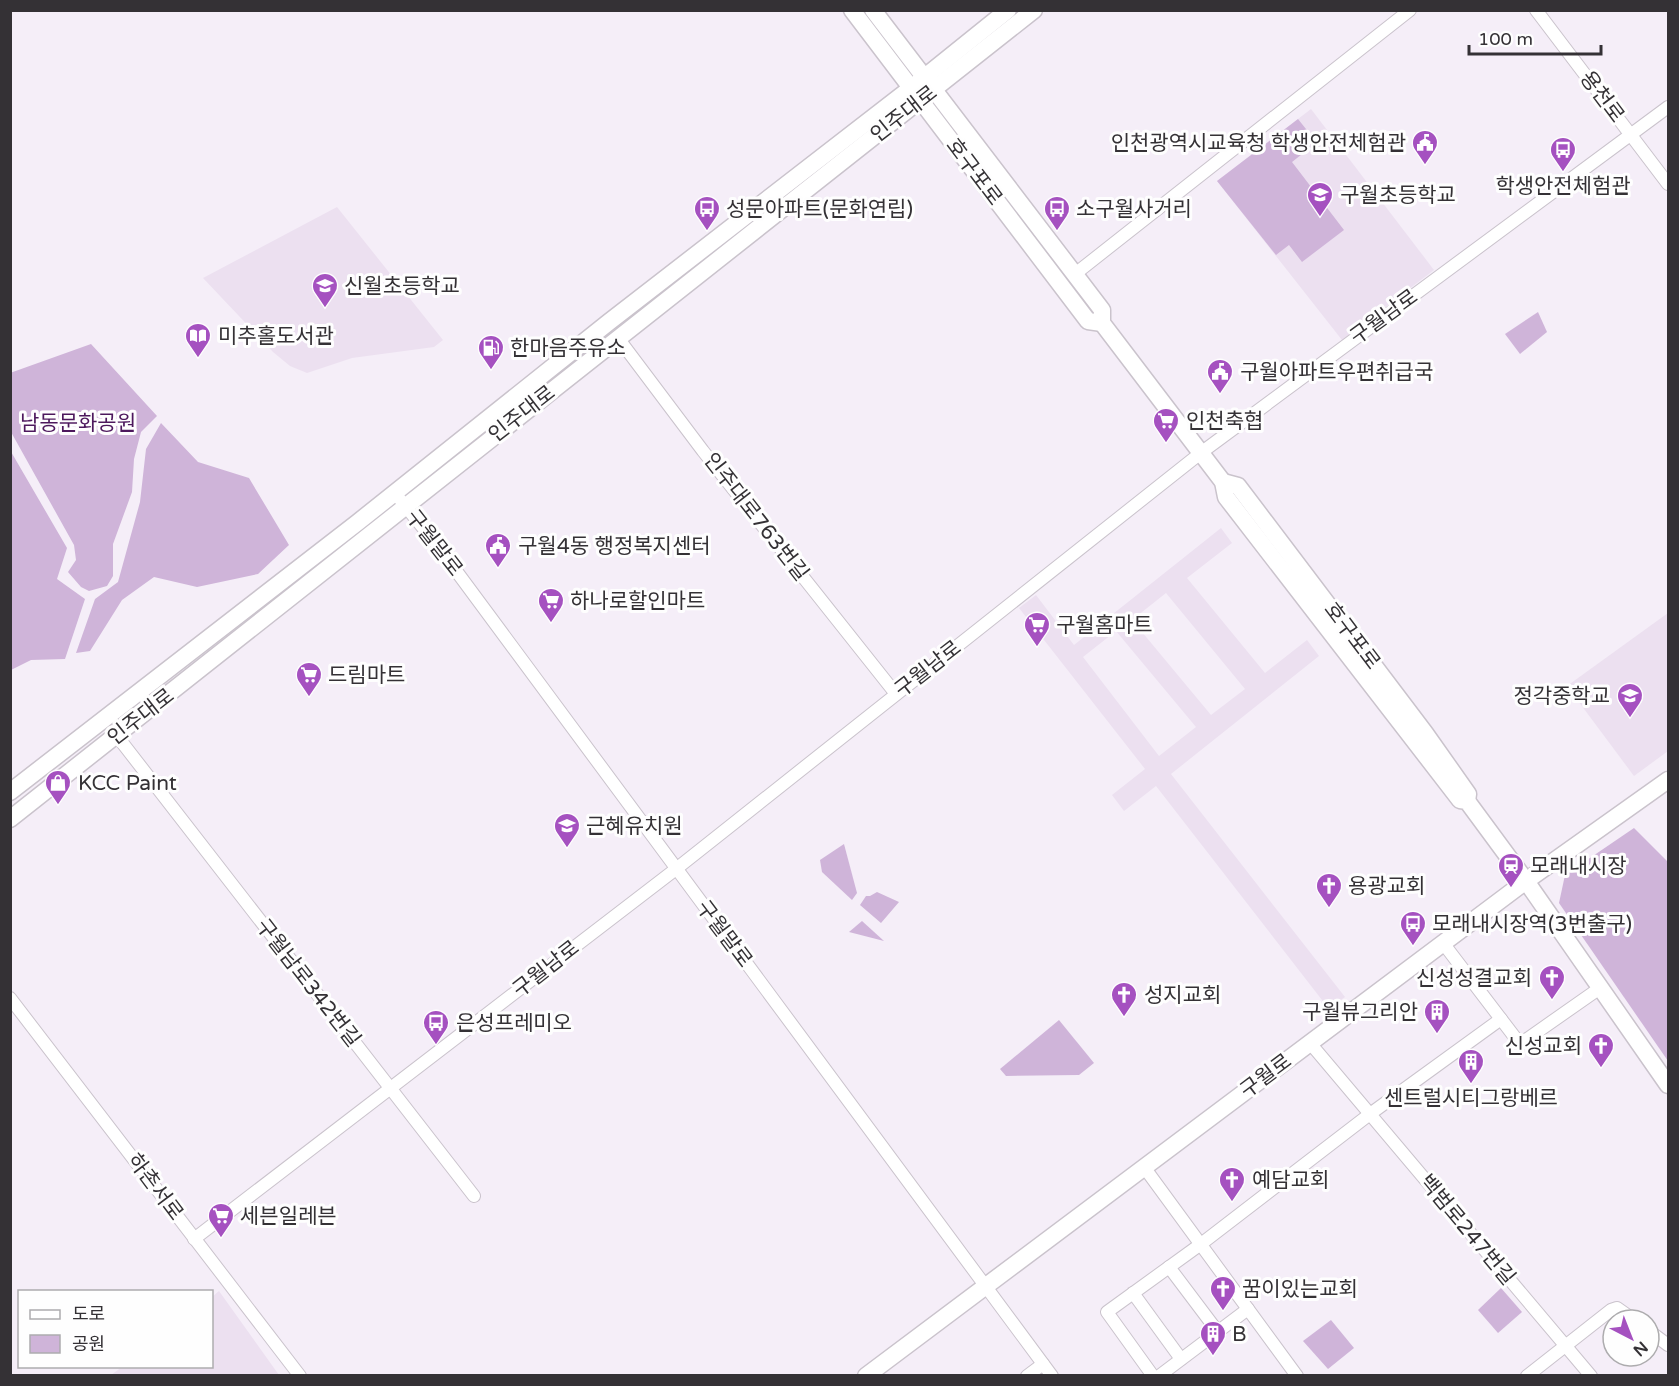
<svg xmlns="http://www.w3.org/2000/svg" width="1679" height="1386" font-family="'Varela Round','Noto Sans KR',sans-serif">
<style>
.built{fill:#ece0f0;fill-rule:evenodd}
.green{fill:#cfb4d9}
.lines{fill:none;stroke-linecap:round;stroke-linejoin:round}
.minor-casing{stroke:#cac3cc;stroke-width:14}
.major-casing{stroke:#cac3cc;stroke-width:19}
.minor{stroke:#fff;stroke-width:12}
.major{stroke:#fff;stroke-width:16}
.labels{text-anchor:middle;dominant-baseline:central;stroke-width:6;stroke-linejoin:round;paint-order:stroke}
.street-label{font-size:21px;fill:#343135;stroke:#fefefe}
.poi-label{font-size:21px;fill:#343135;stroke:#fefefe;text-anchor:start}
.park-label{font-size:21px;fill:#4d185d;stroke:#fefefe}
</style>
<rect width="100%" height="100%" fill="#f5eef8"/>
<g class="built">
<polygon points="1311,109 1434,270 1342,340 1217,181"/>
<polygon points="337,207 443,340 434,347 352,358 307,373 290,366 273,352 203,278"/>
<path d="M1221 528 1232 543 1187 578 1265 673 1307 640 1319 656 1171 774 1345 997 1329 1009 1156 786 1124 811 1112 795 1145 769 1019 608 1036 595 1074 645ZM1166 593 1245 689 1211 715 1132 620ZM1116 631 1196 727 1159 756 1083 657Z"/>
<polygon points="1668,613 1668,751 1634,776 1567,686"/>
<polygon points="219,1291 279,1375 111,1375 122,1367 212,1366 212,1297"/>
</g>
<g class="green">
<polygon points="1298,119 1310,134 1311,147 1292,162 1344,230 1302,262 1289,245 1276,255 1217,181"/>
<polygon points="1538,312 1547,332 1520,354 1505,334"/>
<polygon points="91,344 157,416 141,432 134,459 132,492 113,544 113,576 107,586 89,591 81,587 68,572 76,560 74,545 11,432 10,373"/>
<polygon points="161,423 198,462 249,478 289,545 258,574 197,587 154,577 122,600 90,651 76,653 95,599 118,582 140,502 146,449"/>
<polygon points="10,450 67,548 57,579 85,599 65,659 31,660 11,670"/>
<polygon points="1634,828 1668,862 1668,1061 1559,903 1565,875"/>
<polygon points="844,844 857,893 852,900 822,872 820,860"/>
<polygon points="877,892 899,902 881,923 860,905 866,896 870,896"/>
<polygon points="862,921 884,941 849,932"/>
<polygon points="1059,1020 1094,1063 1079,1075 1006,1076 1000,1069"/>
<polygon points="1501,1288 1522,1312 1498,1333 1478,1310"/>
<polygon points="1331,1320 1354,1348 1328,1369 1303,1341"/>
</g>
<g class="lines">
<defs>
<g id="minor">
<polyline points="1536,10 1668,184"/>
<polyline points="1075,274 1410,10"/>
<polyline points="618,338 703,451 896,694"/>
<polyline points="394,492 437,545 1052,1376"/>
<polyline points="117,736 474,1196"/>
<polyline points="1443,943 1520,1044 1600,988"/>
<polyline points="10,998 300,1376"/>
<polyline points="1310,1043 1591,1376"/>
<polyline points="1144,1167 1297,1376"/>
<polyline points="194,1239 676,869 1202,452 1668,107"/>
<polyline points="1169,1267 1218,1332"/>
<polyline points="1133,1293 1181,1359"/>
<polyline points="1649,1331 1668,1345"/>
<polyline points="1027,1376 1043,1364"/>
<polyline points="1153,1376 1107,1312 1201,1244 1370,1114 1501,1019"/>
<polyline points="1159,1376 1248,1309"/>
<polyline points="1527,1376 1611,1310 1617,1308 1634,1320"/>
</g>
<g id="major">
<polyline points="852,10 1088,321 1102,323"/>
<polyline points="873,10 1102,310 1102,323 1223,482 1226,497 1460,800 1467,801 1526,881 1668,1085"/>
<polyline points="1223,482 1238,486 1425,733 1468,794 1467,801"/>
<polyline points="10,792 357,523 609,322 911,88 1008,10"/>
<polyline points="10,819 1034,10"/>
<polyline points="866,1376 1526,881 1668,780"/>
</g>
</defs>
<use href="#minor" class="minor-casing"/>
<use href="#major" class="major-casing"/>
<use href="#minor" class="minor"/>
<use href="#major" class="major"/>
</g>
<defs>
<symbol id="civic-pin" viewBox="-11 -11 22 30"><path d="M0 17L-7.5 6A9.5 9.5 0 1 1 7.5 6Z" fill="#a551c0" stroke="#fefefe"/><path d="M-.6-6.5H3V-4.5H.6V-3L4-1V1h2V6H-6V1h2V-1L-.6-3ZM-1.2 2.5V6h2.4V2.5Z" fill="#fff"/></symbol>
<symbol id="bus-pin" viewBox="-11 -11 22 30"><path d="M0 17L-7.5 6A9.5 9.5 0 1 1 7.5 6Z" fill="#a551c0" stroke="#fefefe"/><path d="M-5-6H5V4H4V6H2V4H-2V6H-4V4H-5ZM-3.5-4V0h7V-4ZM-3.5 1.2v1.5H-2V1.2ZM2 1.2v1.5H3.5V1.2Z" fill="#fff"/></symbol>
<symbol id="school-pin" viewBox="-11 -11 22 30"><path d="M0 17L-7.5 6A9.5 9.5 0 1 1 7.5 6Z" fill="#a551c0" stroke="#fefefe"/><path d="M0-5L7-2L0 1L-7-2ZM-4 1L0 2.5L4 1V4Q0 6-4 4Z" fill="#fff"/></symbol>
<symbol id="library-pin" viewBox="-11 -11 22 30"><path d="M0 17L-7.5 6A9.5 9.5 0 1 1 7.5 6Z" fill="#a551c0" stroke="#fefefe"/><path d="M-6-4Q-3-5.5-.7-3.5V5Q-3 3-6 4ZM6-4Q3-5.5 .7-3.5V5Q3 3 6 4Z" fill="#fff"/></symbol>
<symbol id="fuel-pin" viewBox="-11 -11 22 30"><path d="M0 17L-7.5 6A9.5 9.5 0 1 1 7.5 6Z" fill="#a551c0" stroke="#fefefe"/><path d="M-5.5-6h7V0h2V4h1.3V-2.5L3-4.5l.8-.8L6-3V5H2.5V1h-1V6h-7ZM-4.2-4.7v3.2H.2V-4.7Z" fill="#fff"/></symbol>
<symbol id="supermarket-pin" viewBox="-11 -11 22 30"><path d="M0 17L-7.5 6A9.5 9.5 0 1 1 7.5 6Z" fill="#a551c0" stroke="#fefefe"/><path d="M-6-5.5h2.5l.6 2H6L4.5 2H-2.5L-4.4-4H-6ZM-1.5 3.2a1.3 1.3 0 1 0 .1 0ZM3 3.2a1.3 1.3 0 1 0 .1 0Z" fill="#fff"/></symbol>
<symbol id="shop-pin" viewBox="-11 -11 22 30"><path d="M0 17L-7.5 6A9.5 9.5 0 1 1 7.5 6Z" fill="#a551c0" stroke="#fefefe"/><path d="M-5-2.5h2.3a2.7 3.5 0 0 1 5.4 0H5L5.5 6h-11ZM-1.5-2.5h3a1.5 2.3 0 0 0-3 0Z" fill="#fff"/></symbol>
<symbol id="station-pin" viewBox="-11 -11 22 30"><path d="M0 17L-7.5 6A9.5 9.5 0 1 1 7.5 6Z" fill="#a551c0" stroke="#fefefe"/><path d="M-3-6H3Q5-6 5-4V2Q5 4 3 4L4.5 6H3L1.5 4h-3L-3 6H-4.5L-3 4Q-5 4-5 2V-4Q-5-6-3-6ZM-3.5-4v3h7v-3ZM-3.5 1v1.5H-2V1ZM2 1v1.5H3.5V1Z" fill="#fff"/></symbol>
<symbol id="church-pin" viewBox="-11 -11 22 30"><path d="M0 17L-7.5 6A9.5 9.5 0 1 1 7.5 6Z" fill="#a551c0" stroke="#fefefe"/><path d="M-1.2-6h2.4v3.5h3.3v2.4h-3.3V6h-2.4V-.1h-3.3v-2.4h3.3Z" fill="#fff"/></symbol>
<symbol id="building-pin" viewBox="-11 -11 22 30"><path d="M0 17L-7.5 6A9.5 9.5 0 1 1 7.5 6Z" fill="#a551c0" stroke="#fefefe"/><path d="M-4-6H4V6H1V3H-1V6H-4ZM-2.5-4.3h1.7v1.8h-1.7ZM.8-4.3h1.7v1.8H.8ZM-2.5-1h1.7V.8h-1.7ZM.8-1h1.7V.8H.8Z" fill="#fff"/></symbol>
</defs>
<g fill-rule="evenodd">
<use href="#civic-pin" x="1410" y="128" width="30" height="40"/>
<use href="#bus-pin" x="1548" y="135" width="30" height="40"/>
<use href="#school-pin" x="1305" y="180" width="30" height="40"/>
<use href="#bus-pin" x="692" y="194" width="30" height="40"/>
<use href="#bus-pin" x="1042" y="194" width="30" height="40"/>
<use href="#school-pin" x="310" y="271" width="30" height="40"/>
<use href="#library-pin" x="183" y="321" width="30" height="40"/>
<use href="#fuel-pin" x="476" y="333" width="30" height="40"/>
<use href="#civic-pin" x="1205" y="357" width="30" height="40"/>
<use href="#supermarket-pin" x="1151" y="406" width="30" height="40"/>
<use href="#civic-pin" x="483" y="531" width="30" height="40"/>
<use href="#supermarket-pin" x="536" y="586" width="30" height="40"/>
<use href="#supermarket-pin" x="1022" y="610" width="30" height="40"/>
<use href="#supermarket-pin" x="294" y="660" width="30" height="40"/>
<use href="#school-pin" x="1615" y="681" width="30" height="40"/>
<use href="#shop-pin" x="43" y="768" width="30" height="40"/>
<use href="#school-pin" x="552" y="811" width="30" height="40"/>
<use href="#station-pin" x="1496" y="851" width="30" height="40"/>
<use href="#church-pin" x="1314" y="871" width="30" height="40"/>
<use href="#bus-pin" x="1398" y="909" width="30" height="40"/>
<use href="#church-pin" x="1537" y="963" width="30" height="40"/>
<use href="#church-pin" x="1109" y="980" width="30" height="40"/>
<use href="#building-pin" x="1422" y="997" width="30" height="40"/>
<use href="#bus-pin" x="421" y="1008" width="30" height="40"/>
<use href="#church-pin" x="1586" y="1031" width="30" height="40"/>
<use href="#building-pin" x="1456" y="1047" width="30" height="40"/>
<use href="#church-pin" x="1217" y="1165" width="30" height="40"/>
<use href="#supermarket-pin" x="206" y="1201" width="30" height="40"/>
<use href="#church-pin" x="1208" y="1274" width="30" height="40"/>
<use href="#building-pin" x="1198" y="1319" width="30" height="40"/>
</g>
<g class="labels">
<g class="street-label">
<text transform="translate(1602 97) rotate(53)">용천로</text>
<text transform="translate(904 114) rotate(-38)">인주대로</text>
<text transform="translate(974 172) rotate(53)">호구포로</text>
<text transform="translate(1384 317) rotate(-36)">구월남로</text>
<text transform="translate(522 414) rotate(-38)">인주대로</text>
<text transform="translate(756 517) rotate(52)">인주대로763번길</text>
<text transform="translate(434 543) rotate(52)">구월말로</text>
<text transform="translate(1352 636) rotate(53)">호구포로</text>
<text transform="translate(928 669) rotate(-38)">구월남로</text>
<text transform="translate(141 717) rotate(-38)">인주대로</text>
<text transform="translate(724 934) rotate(53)">구월말로</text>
<text transform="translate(546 969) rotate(-38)">구월남로</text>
<text transform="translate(308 983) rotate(52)">구월남로342번길</text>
<text transform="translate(1266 1076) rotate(-37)">구월로</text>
<text transform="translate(155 1187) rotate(53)">하촌서로</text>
<text transform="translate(1467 1230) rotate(50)">백범로247번길</text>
</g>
<g class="poi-label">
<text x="1406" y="143" text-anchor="end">인천광역시교육청 학생안전체험관</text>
<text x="1563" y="186" text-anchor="middle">학생안전체험관</text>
<text x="1340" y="195">구월초등학교</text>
<text x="726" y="209">성문아파트(문화연립)</text>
<text x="1076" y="209">소구월사거리</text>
<text x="344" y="286">신월초등학교</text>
<text x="218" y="336">미추홀도서관</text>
<text x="510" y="348">한마음주유소</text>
<text x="1240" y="372">구월아파트우편취급국</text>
<text x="1186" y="421">인천축협</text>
<text x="518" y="546">구월4동 행정복지센터</text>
<text x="570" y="601">하나로할인마트</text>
<text x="1056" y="625">구월홈마트</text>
<text x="328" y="675">드림마트</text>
<text x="1610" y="696" text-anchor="end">정각중학교</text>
<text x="78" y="783">KCC Paint</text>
<text x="586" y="826">근혜유치원</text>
<text x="1530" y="866">모래내시장</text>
<text x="1348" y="886">용광교회</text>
<text x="1432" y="924">모래내시장역(3번출구)</text>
<text x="1532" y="978" text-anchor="end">신성성결교회</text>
<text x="1144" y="995">성지교회</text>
<text x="1418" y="1012" text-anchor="end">구월뷰그리안</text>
<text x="456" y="1023">은성프레미오</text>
<text x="1582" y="1046" text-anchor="end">신성교회</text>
<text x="1471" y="1098" text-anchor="middle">센트럴시티그랑베르</text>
<text x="1252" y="1180">예담교회</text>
<text x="240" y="1216">세븐일레븐</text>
<text x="1242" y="1289">꿈이있는교회</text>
<text x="1232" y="1334">B</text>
</g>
<g class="park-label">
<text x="78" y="423">남동문화공원</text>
</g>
</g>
<rect width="1679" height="1386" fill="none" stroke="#343135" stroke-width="24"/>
<rect x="18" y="1290" width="195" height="78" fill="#fefefe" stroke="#adacae" stroke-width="1.5"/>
<rect x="30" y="1310" width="30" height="9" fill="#ffffff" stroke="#adacae" stroke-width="1.5"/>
<text x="72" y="1320" font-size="18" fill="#343135">도로</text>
<rect x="30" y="1335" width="30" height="18" fill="#cfb4d9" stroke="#adacae" stroke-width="1.5"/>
<text x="72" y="1350" font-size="18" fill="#343135">공원</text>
<g transform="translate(1631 1338) rotate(138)"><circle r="28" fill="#fefefe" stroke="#adacae" stroke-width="1.5"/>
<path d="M0-4.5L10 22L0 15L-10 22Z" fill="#a551c0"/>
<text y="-9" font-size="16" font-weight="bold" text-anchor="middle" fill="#343135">N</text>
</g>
<path d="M1469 45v9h132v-9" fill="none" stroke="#343135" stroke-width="3"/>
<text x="1478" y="45" font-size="18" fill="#343135" stroke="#fefefe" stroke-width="4.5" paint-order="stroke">100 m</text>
</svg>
